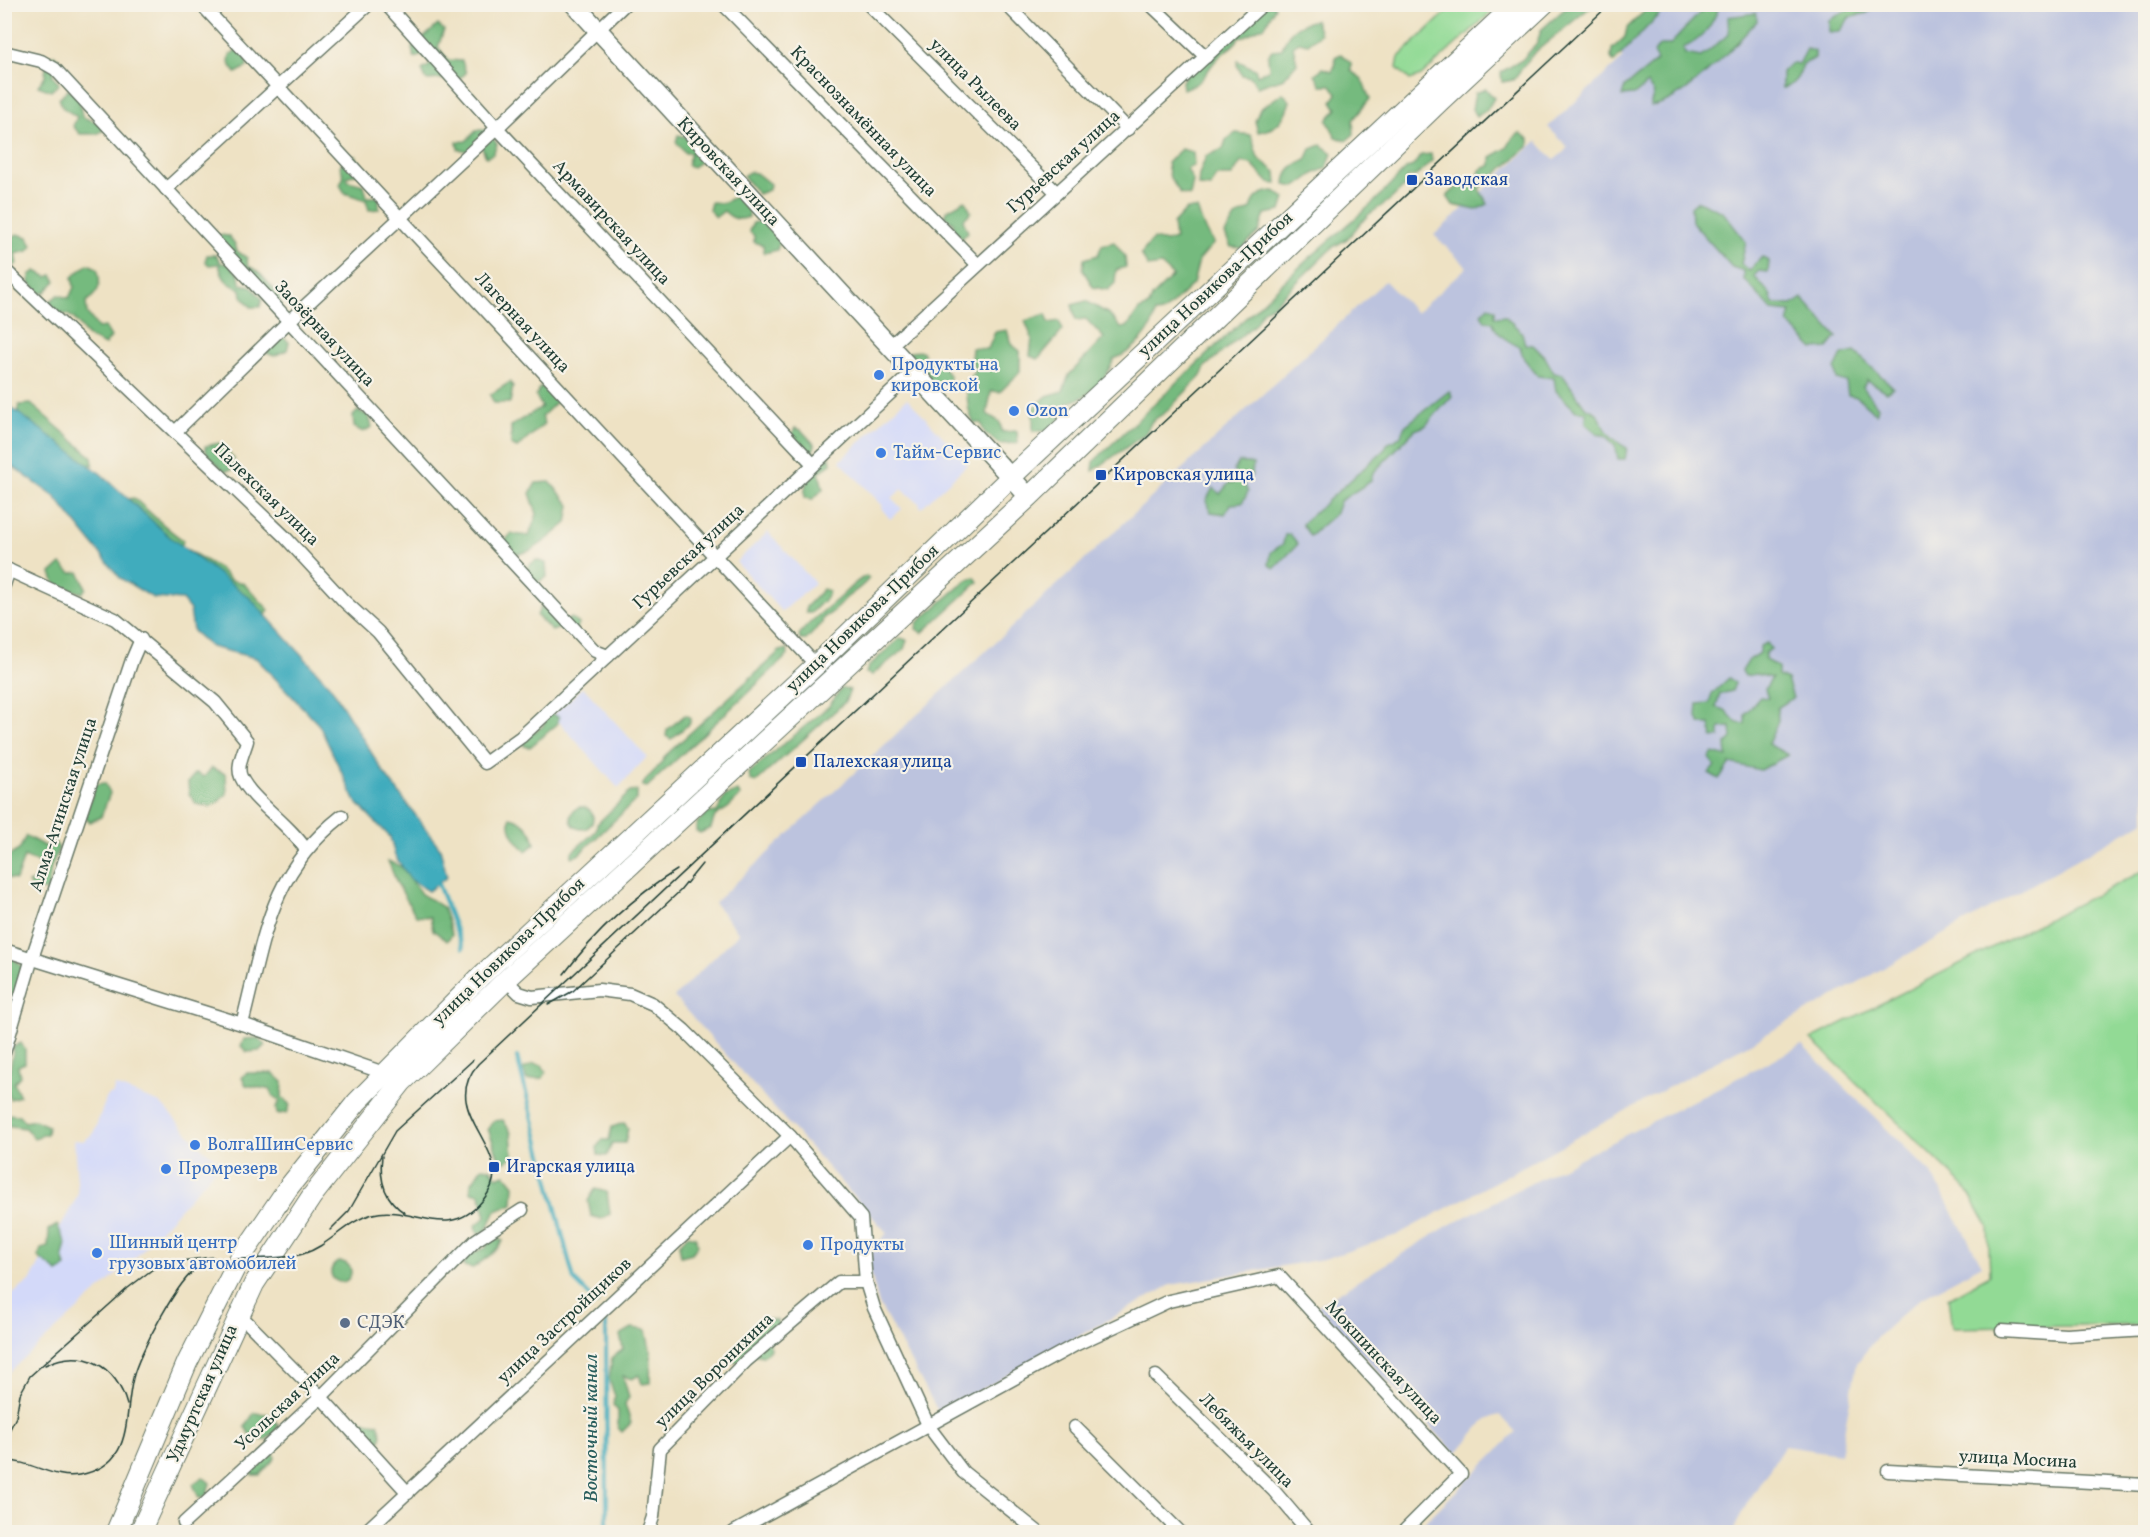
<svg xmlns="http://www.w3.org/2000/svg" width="2150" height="1537" font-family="Vollkorn,serif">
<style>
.built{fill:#d3d9f9}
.industrial{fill:#bcc3de}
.green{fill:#92da95;stroke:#588c64;stroke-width:1.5}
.forest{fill:#75ba7e;stroke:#4a7c59;stroke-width:1.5}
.water{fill:#3facbd;stroke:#2f7478;stroke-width:1.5}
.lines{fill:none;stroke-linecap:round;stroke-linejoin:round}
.stream{stroke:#3facbd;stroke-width:4}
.street-casing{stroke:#677766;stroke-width:15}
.secondary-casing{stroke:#677766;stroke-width:21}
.primary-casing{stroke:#677766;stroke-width:22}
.street{stroke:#fff;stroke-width:12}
.secondary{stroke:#fff;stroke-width:18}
.primary{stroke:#fff;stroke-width:20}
.tram{stroke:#1f3d34;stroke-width:1.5}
.transit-dot{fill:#1a4fb4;stroke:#f7f3e8;stroke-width:2}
.shop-dot{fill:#3f7fe0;stroke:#f7f3e8;stroke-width:2}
.service-dot{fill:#5c6f8a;stroke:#f7f3e8;stroke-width:2}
.labels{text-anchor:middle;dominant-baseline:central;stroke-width:4.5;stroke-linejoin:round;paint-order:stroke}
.street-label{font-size:18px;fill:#1f3d34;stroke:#f7f3e8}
.transit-label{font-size:18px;fill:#164399;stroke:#f7f3e8;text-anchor:start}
.shop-label{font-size:18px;fill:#366cbe;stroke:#f7f3e8;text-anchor:start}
.service-label{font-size:18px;fill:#4e5e75;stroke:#f7f3e8;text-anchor:start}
.water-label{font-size:20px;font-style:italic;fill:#295e5d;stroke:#f7f3e8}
</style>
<rect width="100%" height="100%" fill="#f7f3e8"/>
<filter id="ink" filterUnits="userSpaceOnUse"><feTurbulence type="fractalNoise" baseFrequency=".0167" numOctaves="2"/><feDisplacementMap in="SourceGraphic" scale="12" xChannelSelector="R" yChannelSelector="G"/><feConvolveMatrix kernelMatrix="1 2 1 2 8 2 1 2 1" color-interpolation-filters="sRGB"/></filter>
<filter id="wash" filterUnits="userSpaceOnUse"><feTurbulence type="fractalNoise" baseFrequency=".008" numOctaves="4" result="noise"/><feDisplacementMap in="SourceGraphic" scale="24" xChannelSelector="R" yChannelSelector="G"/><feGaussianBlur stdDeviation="1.35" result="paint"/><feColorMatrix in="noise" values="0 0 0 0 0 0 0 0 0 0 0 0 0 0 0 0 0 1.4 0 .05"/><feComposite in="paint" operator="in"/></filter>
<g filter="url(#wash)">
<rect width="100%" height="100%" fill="#eee2c4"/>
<g class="built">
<polygon points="907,398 968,464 921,508 919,503 902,489 892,498 902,509 890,519 881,508 883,506 840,461"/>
<polygon points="768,532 815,583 782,612 736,562"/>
<polygon points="583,687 647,757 618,788 553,715"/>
<polygon points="115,1086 160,1103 202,1148 222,1162 138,1255 9,1372 5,1368 5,1300 30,1281 78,1195 74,1140 83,1141 93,1134 108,1094 112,1095"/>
</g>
<g class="industrial">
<polygon points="1670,5 2145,5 2145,821 1752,1042 1397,1235 1324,1259 1171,1285 939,1413 879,1304 869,1266 872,1250 887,1233 674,997 739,933 714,903 1385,281 1416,313 1467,267 1434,235 1537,141 1554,160 1563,153 1568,147 1548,127 1622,59 1622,48"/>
<polygon points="1802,1045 1932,1174 1982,1265 1919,1299 1875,1339 1857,1363 1840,1454 1784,1446 1748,1502 1737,1522 1735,1532 1415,1532 1516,1432 1500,1415 1486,1419 1456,1454 1317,1306 1449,1225"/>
</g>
<g class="green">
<polygon points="1454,5 1499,5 1421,76 1410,80 1397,68 1399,57"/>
<polygon points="2145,870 2145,1325 1952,1328 1948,1298 1990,1275 1988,1227 1966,1188 1811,1039"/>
</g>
<g class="forest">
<path d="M1260 5H1274L1275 7 1265 26C1255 29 1249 36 1239 38 1233 48 1225 50 1218 58 1205 71 1206 83 1183 89L1182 81 1205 48 1218 47Z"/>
<polygon points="1569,5 1593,5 1533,54 1513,80 1502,82 1501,72 1522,60 1537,43 1541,30"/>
<polygon points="1651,5 1668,5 1614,62 1611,58 1612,49 1625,37 1627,28"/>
<path d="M1707 5H1720C1712 25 1704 39 1683 48L1685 54 1701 57 1729 34 1728 17 1756 13 1757 21C1734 46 1684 103 1650 106L1654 93 1647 84 1634 95 1622 96 1625 87 1657 61 1653 53 1660 45H1670Z"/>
<polygon points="1858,5 1877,5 1867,13 1850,17 1840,31 1829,32 1829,20"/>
<path d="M1315 20 1320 34 1308 44 1299 42 1293 46 1297 63 1284 78 1257 87 1251 77 1242 75 1237 65 1238 61 1255 69 1257 75 1269 70 1268 56 1272 50 1282 49C1287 31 1298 24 1315 20Z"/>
<polygon points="438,25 444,30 438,47 448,60 462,61 466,73 460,78 426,80 422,70 432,64 423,55 414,58 412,48"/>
<path d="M1807 49 1815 51V58L1803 64C1800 75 1795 86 1782 88V72L1790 64H1799Z"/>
<polygon points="237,50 246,54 247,67 236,73 229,63 230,55"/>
<polygon points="1341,54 1351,63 1351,71 1361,78 1370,99 1353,120 1354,134 1346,141 1336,137 1327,120 1337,109 1332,101 1337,94 1331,85 1321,85 1315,74 1323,68 1332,71 1335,66 1335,57"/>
<polygon points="54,55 63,64 52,74 59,84 51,91 38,86 45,76 47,57"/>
<polygon points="1486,89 1494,98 1487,110 1476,117 1472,109 1475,93"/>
<polygon points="68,90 79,97 82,117 99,123 104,130 97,134 80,134 73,126 77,117 62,107 59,98"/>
<path d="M1283 93 1290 101C1285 118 1277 130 1258 132L1255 121 1260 109Z"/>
<polygon points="477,130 487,130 497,144 493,154 486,157 481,145 467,151 458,149 457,142 466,141"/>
<polygon points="1236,133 1251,135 1258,158 1276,172 1277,184 1269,183 1251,164 1241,162 1232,176 1216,176 1211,187 1198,186 1199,175 1206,156 1223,149 1226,140"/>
<polygon points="1520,133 1529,139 1529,146 1479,189 1488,204 1476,210 1453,205 1447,196 1468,177 1478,179 1480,170 1491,165 1491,157 1507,148 1513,138"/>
<polygon points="678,135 687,137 700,153 700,162 693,167 687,165 691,153 685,153 676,142"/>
<path d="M1321 145 1332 153 1327 168C1308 174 1310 179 1295 187L1285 185C1285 171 1294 165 1306 160L1311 149Z"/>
<polygon points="1181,149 1193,152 1194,165 1187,169 1193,181 1190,196 1181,194 1170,178 1167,163"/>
<polygon points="1431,154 1432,161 1416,176 1408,177 1406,185 1390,200 1368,215 1347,239 1333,247 1272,306 1263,310 1255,324 1206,366 1201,376 1166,412 1152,421 1145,434 1093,471 1094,461 1307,260 1374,202 1407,168 1413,166 1421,155"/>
<polygon points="355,156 361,164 358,173 347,177 348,181 364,185 367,197 379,197 379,209 369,210 366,200 345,193 340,185 344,176 340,166 344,160"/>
<polygon points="749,172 756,173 770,184 769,190 758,194 743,176"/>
<path d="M1274 191 1285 198 1281 211 1265 214 1259 232 1242 248 1231 247 1225 234 1235 217 1251 209C1254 196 1262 192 1274 191Z"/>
<path d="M734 197 748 205 749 217C739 221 732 219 724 211L716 217 709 210 711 202 723 203Z"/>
<polygon points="965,200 971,212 963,220 968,232 962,238 955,232 953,222 945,217 946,211"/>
<polygon points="1698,201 1723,212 1746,242 1741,264 1749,271 1762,257 1769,261 1768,272 1759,271 1754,276 1770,294 1773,304 1792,305 1802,298 1837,337 1828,348 1814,349 1788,323 1791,312 1772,310 1744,279 1744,271 1732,267 1692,222 1691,207"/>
<path d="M1187 209H1197L1205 230 1214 243 1199 260 1193 284 1164 312 1155 313C1153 333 1132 352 1114 359 1106 379 1090 398 1067 403L1064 415 1047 431H1033V409L1047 396 1063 391 1069 375 1104 338 1086 319 1076 320 1072 305 1086 301 1109 314 1121 328 1127 327 1139 310 1149 306 1152 297 1173 276 1161 265 1148 267 1141 254 1153 239 1166 242 1175 239 1173 224Z"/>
<polygon points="762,221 780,240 777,250 764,253 763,245 754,242 754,236 749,231 753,223"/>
<polygon points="17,234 28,237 32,246 28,251 15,254 17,263 12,268 5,265 4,257 11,253 12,239"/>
<path d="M219 235 229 236 235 244 237 251 247 258 248 266C262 271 268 286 280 295L281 303 273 302 218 243Z"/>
<polygon points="1114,242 1125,256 1126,267 1116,270 1115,283 1108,290 1093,287 1083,270 1084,259 1098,255 1102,245"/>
<path d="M207 255H216L221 263 229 264 239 275 240 284 251 286 262 299 260 307H251L242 296 241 289C227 284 222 279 219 264L209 265 205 261Z"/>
<path d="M88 264 97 268C102 284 100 292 86 302L87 313 98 328 105 327 111 337 105 345C99 342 92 340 87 335 78 326 74 310 57 315L49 302 58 295 69 298 74 287 72 277Z"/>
<polygon points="36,271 47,277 52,275 56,281 44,293 38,293 30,283 30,275"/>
<path d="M1489 306 1495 310V317L1505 316 1522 333 1525 344 1533 345 1545 357 1554 373 1562 374 1585 407 1597 413C1604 428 1611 440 1627 448L1625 459H1618L1616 448 1607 436 1598 434 1586 424V412L1576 411 1556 391 1554 378 1538 376 1524 359 1520 347C1509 342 1495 334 1493 322L1485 321 1481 314Z"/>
<polygon points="1046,314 1049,323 1059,321 1063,330 1038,359 1030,356 1032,338 1025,321"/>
<path d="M1007 330 1011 344 1020 351V372L1000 392 991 391 987 414 1000 422 1002 432 1017 431 1018 443 999 444 984 432 981 423H974C966 411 969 398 965 384L975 371 971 359 972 348 988 349 995 332Z"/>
<polygon points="280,335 289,342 287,350 274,356 267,353 271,340"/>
<polygon points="922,351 928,362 940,361 950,377 947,387 936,390 928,383 927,371 917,369 908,360 910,352"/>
<polygon points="1855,352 1893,387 1886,392 1867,380 1863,387 1878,407 1876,414 1857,397 1848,395 1846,382 1837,379 1835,369 1842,355"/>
<polygon points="510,382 513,387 510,403 494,403 490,395"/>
<polygon points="540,387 548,388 557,402 542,416 544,424 517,448 511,445 511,426 542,407 536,396"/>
<polygon points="1449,391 1452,396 1425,426 1415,430 1373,473 1371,481 1340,501 1336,513 1310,536 1302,524 1385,449 1387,444 1400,437 1405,426"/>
<polygon points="31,404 92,457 93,465 81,464 16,417 19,405"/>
<polygon points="358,411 369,416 372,427 363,432 354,427 353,416"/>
<polygon points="795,428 801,430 815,445 813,451 805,452 792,435"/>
<polygon points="220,443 234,459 232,470 224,471 207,454 205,446"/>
<path d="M830 456 831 464 819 472 823 489 813 499 805 498C802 480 817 466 830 456Z"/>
<polygon points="1239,462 1253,464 1252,475 1243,481 1248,492 1242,503 1231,504 1225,514 1211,512 1206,501 1213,488 1220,494 1229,483 1237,482 1234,470"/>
<path d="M550 482 570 505 567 523C550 536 519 570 502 544L511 534 529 536 537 514 530 493 536 483Z"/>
<path d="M134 498C151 513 165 528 183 540L181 549 121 500Z"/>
<polygon points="1290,534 1298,544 1275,568 1269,565 1271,552 1283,544 1285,535"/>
<polygon points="188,550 220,569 231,580 243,583 269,610 265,617 185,557"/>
<polygon points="536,560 546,563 547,577 536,583 528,576 528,566"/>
<polygon points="61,564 71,573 79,572 86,588 82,593 55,584 51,573"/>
<path d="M866 576 869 578C862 588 854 591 846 598 836 608 837 610 823 618L822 623 806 640H800L799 635C808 623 821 613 833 603 845 594 852 583 866 576Z"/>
<polygon points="975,577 978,582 922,633 916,629 917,623 967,580"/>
<polygon points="823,589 829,591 825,599 811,613 806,613 806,607"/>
<polygon points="540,608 552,610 562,624 571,618 579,624 572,635 560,628 552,631 537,616"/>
<polygon points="900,638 907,640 904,649 872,675 866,673 868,667"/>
<polygon points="1767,643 1771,649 1765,653 1765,660 1778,667 1778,676 1787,680 1793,698 1777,708 1778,721 1768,744 1788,755 1760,770 1730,763 1719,779 1709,773 1715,766 1709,758 1713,753 1727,757 1726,744 1732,738 1731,727 1720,728 1720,737 1712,738 1710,724 1700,724 1697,717 1698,704 1709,703 1712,694 1729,678 1735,683 1732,691 1720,694 1716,707 1725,710 1737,723 1745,724 1745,714 1760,697 1768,698 1765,689 1772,678 1756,674 1745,676 1742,671 1749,660 1760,653 1760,646"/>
<path d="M787 649 788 655 647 787 642 786C649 773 660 769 665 756L780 651Z"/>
<polygon points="842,688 850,690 845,702 756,782 750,780 749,773 829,706"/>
<polygon points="549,713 559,717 556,725 530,747 524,746 523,740 543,726"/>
<polygon points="685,715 690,717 690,723 671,739 666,736 667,730"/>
<polygon points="212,768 226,774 227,794 212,807 196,804 189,794 188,782 196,773 204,777"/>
<polygon points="105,783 110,793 101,817 90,822 85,817 95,784"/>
<polygon points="637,791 637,799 578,855 572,857 572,852 596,831 597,824 630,792"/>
<polygon points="738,791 740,796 728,808 715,816 711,828 700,833 696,831 697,823 707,813 717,812 725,796"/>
<circle cx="582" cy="818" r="11"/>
<path d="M510 817C523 819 533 831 535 844L526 851C516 841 508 831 510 817Z"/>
<polygon points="26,836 46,847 53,840 59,848 51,867 48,891 32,889 28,883 38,880 39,863 24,857 16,880 7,878 5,858 19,850"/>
<polygon points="388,861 402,867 421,894 443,907 452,934 447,941 433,930 430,917 416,916 397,883"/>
<polygon points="11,955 22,967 16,992 5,998 4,957"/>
<polygon points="258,1038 265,1045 259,1051 247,1052 241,1046 244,1039"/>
<path d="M21 1043 25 1050V1063L18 1066 20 1076 14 1083 20 1096 10 1099C2 1084 14 1063 13 1047Z"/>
<polygon points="533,1064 542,1065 546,1072 543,1078 527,1080 523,1069"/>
<polygon points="246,1073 273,1073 283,1082 282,1097 290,1105 287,1113 277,1114 276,1108 280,1101 272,1095 271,1090 246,1085 242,1078"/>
<polygon points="5,1114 19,1115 25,1122 35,1120 48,1126 47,1134 34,1138 25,1128 5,1125"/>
<polygon points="503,1120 511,1133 513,1156 506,1162 500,1161 488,1129 493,1121"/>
<polygon points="624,1123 628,1128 625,1143 612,1143 607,1156 598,1155 597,1147 602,1140 609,1140 612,1127"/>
<polygon points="482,1167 490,1168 497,1177 505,1174 514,1185 513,1204 496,1211 486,1231 478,1234 475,1226 486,1217 480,1194 471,1192 471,1184"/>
<polygon points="595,1189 607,1192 610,1214 601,1219 591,1216 588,1201"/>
<polygon points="57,1225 66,1243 63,1256 66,1267 58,1272 38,1257 41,1249 48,1247 49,1230"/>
<polygon points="688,1235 696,1237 698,1245 692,1253 681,1256 679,1245"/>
<path d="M491 1237 503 1241C495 1254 484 1259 473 1268L463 1266 469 1254 486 1248Z"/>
<circle cx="341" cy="1272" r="10"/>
<polygon points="767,1319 778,1321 778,1331 769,1337 770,1350 763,1356 744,1352 741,1362 732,1362 731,1356 744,1346 745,1335"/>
<polygon points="632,1328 646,1330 651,1355 650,1383 642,1384 639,1375 632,1379 623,1376 629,1397 625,1404 631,1423 622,1432 618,1428 618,1411 613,1405 615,1396 609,1380 612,1358 623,1349 620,1335"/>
<polygon points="254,1413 268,1414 278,1424 276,1433 265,1440 253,1439 245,1427"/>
<polygon points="355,1420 378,1423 382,1434 380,1442 368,1440 365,1431 359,1433 352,1428"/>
<polygon points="267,1450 273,1451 275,1458 260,1475 253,1475 251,1467"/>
<polygon points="203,1477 210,1483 206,1497 199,1498 193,1484"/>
</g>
<polygon class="water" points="5,403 100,473 170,537 249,597 331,687 382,770 440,848 447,877 428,891 410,879 395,856 390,837 356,802 319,725 256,658 211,647 193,631 190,610 182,600 153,598 120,578 55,497 5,461"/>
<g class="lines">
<g class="stream">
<polyline points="438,884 463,948"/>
<polyline points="517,1057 574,1280 597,1303"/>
<polyline points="606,1322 607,1532"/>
</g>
</g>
</g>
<g filter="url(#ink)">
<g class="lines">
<defs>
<g id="street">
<polyline points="201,4 816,665"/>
<polyline points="386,4 497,128 812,463"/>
<polyline points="723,4 978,265"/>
<polyline points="868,4 1056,192"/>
<polyline points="1006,4 1128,129"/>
<polyline points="1150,4 1206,57"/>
<polyline points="4,52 41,61 55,69 595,651 608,656"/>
<polyline points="166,189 369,4"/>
<polyline points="4,269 285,537 344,601 378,632 485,763 521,737 913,372"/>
<polyline points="889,347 1263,4"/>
<polyline points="175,432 288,322 497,128 625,4"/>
<path d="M4 568 115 619 215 702 247 741C244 752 236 766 241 777 252 801 290 824 306 850"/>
<polyline points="4,585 9,570"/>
<polyline points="4,950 242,1024 384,1073"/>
<polyline points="506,980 519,993 532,997 599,990 630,994 653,1004 684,1030 790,1136 861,1218 866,1282 874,1308 929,1427 963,1472 1038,1532"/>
<path d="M242 1024C264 940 268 874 342 816"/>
<polyline points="4,1053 32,958 132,660 141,639"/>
<polyline points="239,1314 321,1397 408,1493"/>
<polyline points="2002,1331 2066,1335 2146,1330"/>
<polyline points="1156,1376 1274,1491 1309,1532"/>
<polyline points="1075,1427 1180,1532"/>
<polyline points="1888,1471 2146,1485"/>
<polyline points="184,1523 321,1397 476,1240 522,1210"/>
<polyline points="365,1532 790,1136"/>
<polyline points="648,1532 653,1517 660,1449 746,1361 839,1282 866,1282"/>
<polyline points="734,1532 1077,1344 1169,1301 1279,1276 1461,1474 1403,1532"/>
</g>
<polyline id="secondary" points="574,4 1029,497"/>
<g id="primary">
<polyline points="116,1532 187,1363 239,1260 288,1188 357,1102 480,977 816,665 1012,476 1516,4"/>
<polyline points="140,1532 254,1284 312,1196 402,1082 506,980 1029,497 1440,101 1544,4"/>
</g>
</defs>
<use href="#street" class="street-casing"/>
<use href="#secondary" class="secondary-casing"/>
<use href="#primary" class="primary-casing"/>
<use href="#street" class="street"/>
<use href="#secondary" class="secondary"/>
<use href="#primary" class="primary"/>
<g class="tram">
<path d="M564 974C595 933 633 897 677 870"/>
<polyline points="548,1005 573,991 680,891 702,864"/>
<path d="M382 1156C379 1179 384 1200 405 1213"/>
<polyline points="330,1230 349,1211 395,1131 473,1060"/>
<path d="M45 1365C83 1347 116 1365 127 1405"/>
<polyline points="4,1441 16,1417 20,1394 30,1376 128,1288 153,1269 173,1262 213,1257"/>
<path d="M4 1461C31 1460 54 1480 79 1475 135 1465 123 1419 133 1378 138 1355 179 1277 199 1267 231 1253 270 1263 303 1254 329 1246 346 1221 373 1214 412 1204 447 1244 483 1200 524 1151 434 1116 478 1064L1610 4"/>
</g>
</g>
</g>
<g class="transit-dot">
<rect x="1406" y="174" width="12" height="12" rx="3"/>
<rect x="1095" y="469" width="12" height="12" rx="3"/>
<rect x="795" y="756" width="12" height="12" rx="3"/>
<rect x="488" y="1161" width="12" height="12" rx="3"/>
</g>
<g class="shop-dot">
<circle cx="879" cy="375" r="6"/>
<circle cx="1014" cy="411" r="6"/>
<circle cx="881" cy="453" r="6"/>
<circle cx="195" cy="1145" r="6"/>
<circle cx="166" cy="1169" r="6"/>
<circle cx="808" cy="1245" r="6"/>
<circle cx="97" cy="1253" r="6"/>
</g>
<circle class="service-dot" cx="345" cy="1323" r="6"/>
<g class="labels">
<g class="street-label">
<text transform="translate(975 85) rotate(45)">улица Рылеева</text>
<text transform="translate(863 122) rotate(46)">Краснознамённая улица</text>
<text transform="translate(1064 162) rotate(-42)">Гурьевская улица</text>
<text transform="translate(728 172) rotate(47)">Кировская улица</text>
<text transform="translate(611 223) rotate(47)">Армавирская улица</text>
<text transform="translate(1216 285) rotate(-43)">улица Новикова-Прибоя</text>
<text transform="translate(522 323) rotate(47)">Лагерная улица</text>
<text transform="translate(324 334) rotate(47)">Заозёрная улица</text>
<text transform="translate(266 495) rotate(44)">Палехская улица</text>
<text transform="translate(689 557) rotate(-43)">Гурьевская улица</text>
<text transform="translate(863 619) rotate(-44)">улица Новикова-Прибоя</text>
<text transform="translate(64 805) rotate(-72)">Алма-Атинская улица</text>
<text transform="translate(509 952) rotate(-44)">улица Новикова-Прибоя</text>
<text transform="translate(565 1321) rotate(-43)">улица Застройщиков</text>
<text transform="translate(1383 1363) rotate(47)">Мокшинская улица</text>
<text transform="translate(715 1371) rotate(-44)">улица Воронихина</text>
<text transform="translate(203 1394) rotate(-66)">Удмуртская улица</text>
<text transform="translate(288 1402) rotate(-43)">Усольская улица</text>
<text transform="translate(1246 1441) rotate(45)">Лебяжья улица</text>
<text transform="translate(2018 1460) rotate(3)">улица Мосина</text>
</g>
<g class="transit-label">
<text x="1424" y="180">Заводская</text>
<text x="1113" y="475">Кировская улица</text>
<text x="813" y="762">Палехская улица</text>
<text x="506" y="1167">Игарская улица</text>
</g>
<g class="shop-label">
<text x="891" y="365">Продукты на<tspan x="891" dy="21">кировской</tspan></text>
<text x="1026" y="411">Ozon</text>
<text x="893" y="453">Тайм-Сервис</text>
<text x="207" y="1145">ВолгаШинСервис</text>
<text x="178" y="1169">Промрезерв</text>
<text x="109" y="1243">Шинный центр<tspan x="109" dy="21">грузовых автомобилей</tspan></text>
<text x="820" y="1245">Продукты</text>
</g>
<g class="service-label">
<text x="357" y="1323">СДЭК</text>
</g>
<g class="water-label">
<text transform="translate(592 1428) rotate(-90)">Восточный канал</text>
</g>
</g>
<rect width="2150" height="1537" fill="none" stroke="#f7f3e8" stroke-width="24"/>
</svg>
